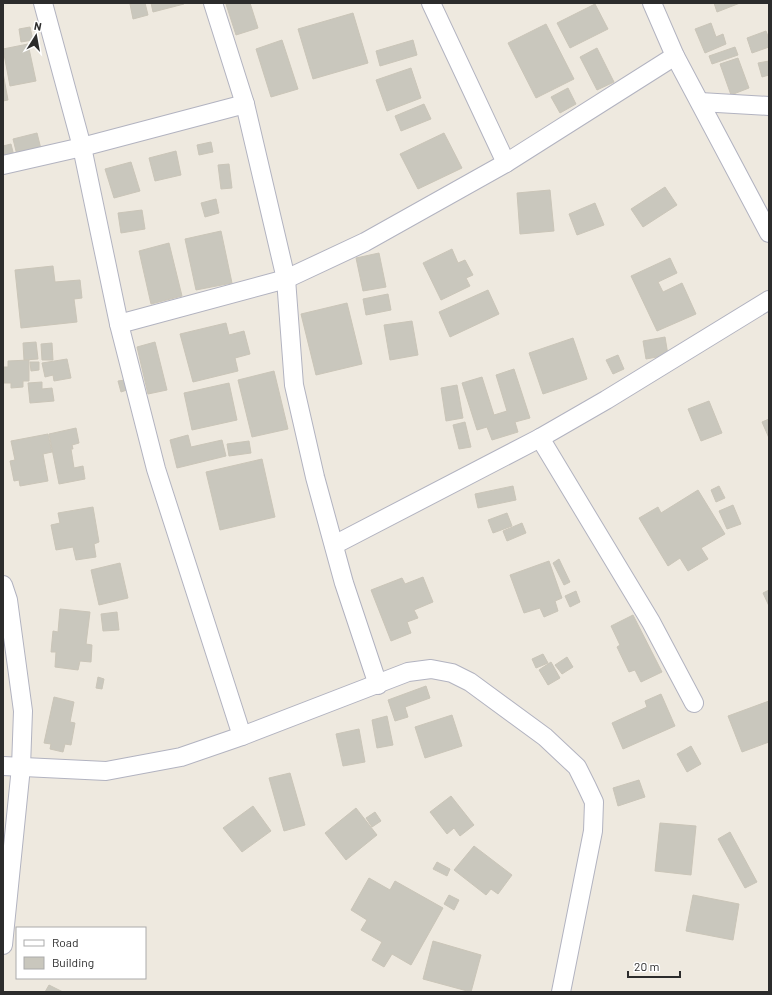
<svg xmlns="http://www.w3.org/2000/svg" width="772" height="995" font-family="Barlow,sans-serif">
<style>
.building{fill:#c9c7bd;stroke:#cac5b8}
.lines{fill:none;stroke-linecap:round;stroke-linejoin:round}
.minor-casing{stroke:#b2b3c0;stroke-width:20}
.minor{stroke:#fff;stroke-width:18}
</style>
<rect width="100%" height="100%" fill="#eee9df"/>
<g class="building">
<polygon points="134,3 145,3 148,15 133,19 130,4"/>
<polygon points="151,3 183,3 184,4 153,12"/>
<polygon points="229,3 250,3 258,28 236,35 226,4"/>
<polygon points="714,3 740,3 717,12"/>
<polygon points="595,4 608,29 570,48 557,23"/>
<polygon points="353,13 368,63 313,79 298,29"/>
<polygon points="711,23 716,37 723,34 726,44 705,53 695,29"/>
<polygon points="546,24 574,79 536,98 508,43"/>
<polygon points="30,27 33,40 21,42 19,29"/>
<polygon points="766,31 769,39 769,47 752,53 747,38"/>
<polygon points="282,40 298,89 271,97 256,49"/>
<polygon points="413,40 417,55 380,66 376,51"/>
<polygon points="28,44 36,81 10,86 3,49"/>
<polygon points="735,47 738,55 712,64 709,56"/>
<polygon points="597,48 614,82 597,90 580,57"/>
<polygon points="738,58 749,88 731,95 720,64"/>
<polygon points="769,61 769,75 762,77 758,63"/>
<polygon points="411,68 421,98 387,111 376,80"/>
<polygon points="3,73 8,100 3,101"/>
<polygon points="568,88 576,104 560,113 551,97"/>
<polygon points="424,104 431,119 401,131 395,116"/>
<polygon points="37,133 41,149 17,155 13,139"/>
<polygon points="444,133 462,168 418,189 400,154"/>
<polygon points="211,142 213,152 199,155 197,145"/>
<polygon points="11,144 14,156 4,158 3,146"/>
<polygon points="176,151 181,175 155,181 149,158"/>
<polygon points="131,162 140,191 114,198 105,169"/>
<polygon points="229,164 232,188 221,189 218,165"/>
<polygon points="665,187 677,205 643,227 631,209"/>
<polygon points="550,190 554,231 520,234 517,193"/>
<polygon points="216,199 219,213 205,217 201,203"/>
<polygon points="595,203 604,225 577,235 569,214"/>
<polygon points="142,210 145,229 121,233 118,213"/>
<polygon points="221,231 232,283 196,290 185,239"/>
<polygon points="169,243 182,296 151,304 139,251"/>
<polygon points="452,249 458,263 465,260 473,275 466,278 470,286 441,300 423,263"/>
<polygon points="379,253 386,287 363,291 356,258"/>
<polygon points="670,258 677,273 658,282 663,292 682,283 696,314 657,331 631,276"/>
<polygon points="53,266 55,282 80,280 82,298 74,299 77,322 21,328 15,270"/>
<polygon points="488,290 499,314 450,337 439,312"/>
<polygon points="388,294 391,310 366,315 363,299"/>
<polygon points="347,303 362,364 316,375 301,314"/>
<polygon points="412,321 418,355 390,360 384,325"/>
<polygon points="226,323 229,335 244,331 250,354 235,358 238,371 193,382 180,334"/>
<polygon points="665,337 668,355 646,359 643,341"/>
<polygon points="573,338 587,379 543,394 529,353"/>
<polygon points="36,342 38,359 24,360 23,343"/>
<polygon points="155,342 167,390 148,394 137,347"/>
<polygon points="52,343 53,360 42,360 41,344"/>
<polygon points="618,355 624,369 613,374 606,360"/>
<polygon points="67,359 71,378 54,381 53,375 45,377 42,363"/>
<polygon points="29,360 29,381 23,381 23,387 11,388 11,383 4,383 4,367 8,367 8,361"/>
<polygon points="30,362 39,362 39,370 31,371"/>
<polygon points="514,369 530,418 515,422 518,432 492,440 487,427 477,430 462,383 482,377 494,415 507,411 496,375"/>
<polygon points="274,371 288,429 252,437 238,380"/>
<polygon points="125,380 127,390 121,392 118,381"/>
<polygon points="42,382 42,389 52,388 54,401 30,403 28,383"/>
<polygon points="229,383 237,420 192,430 184,393"/>
<polygon points="457,385 463,418 446,421 441,388"/>
<polygon points="709,401 722,433 701,441 688,409"/>
<polygon points="769,419 769,438 762,422"/>
<polygon points="465,422 471,447 459,449 453,425"/>
<polygon points="76,428 79,443 72,445 73,449 71,449 74,468 83,466 85,479 59,484 49,434"/>
<polygon points="48,434 52,452 43,454 48,481 20,486 19,480 14,481 10,461 15,460 11,441"/>
<polygon points="188,435 191,447 222,440 226,456 177,468 170,440"/>
<polygon points="249,441 251,453 229,456 227,444"/>
<polygon points="262,459 275,517 220,530 206,472"/>
<polygon points="513,486 516,500 478,508 475,494"/>
<polygon points="719,486 725,498 716,502 711,490"/>
<polygon points="698,490 725,534 701,548 708,559 688,571 680,558 668,566 639,518 658,507 661,513"/>
<polygon points="733,505 741,524 727,529 719,511"/>
<polygon points="93,507 99,542 94,544 96,557 76,560 73,547 56,550 51,525 60,523 58,513"/>
<polygon points="507,513 512,526 493,533 488,520"/>
<polygon points="522,523 526,533 507,541 503,531"/>
<polygon points="559,559 570,582 564,585 553,563"/>
<polygon points="549,561 562,598 555,601 558,611 544,617 540,608 524,613 510,575"/>
<polygon points="120,563 128,598 99,605 91,570"/>
<polygon points="423,577 433,602 414,610 418,618 407,622 411,633 391,641 371,590 402,578 405,584"/>
<polygon points="769,590 769,606 763,593"/>
<polygon points="576,591 580,602 570,607 565,596"/>
<polygon points="60,609 90,612 86,644 92,645 91,662 80,661 78,670 55,667 56,652 51,652 53,631 58,632"/>
<polygon points="117,612 119,630 103,631 101,614"/>
<polygon points="633,615 662,672 641,682 635,670 629,672 617,647 620,645 611,626"/>
<polygon points="543,654 548,663 536,668 532,659"/>
<polygon points="567,657 573,667 562,674 555,665"/>
<polygon points="551,662 560,678 548,685 539,670"/>
<polygon points="98,677 104,679 102,689 96,688"/>
<polygon points="426,686 430,698 405,707 408,717 395,721 388,700"/>
<polygon points="661,694 675,726 623,749 612,723 647,707 645,701"/>
<polygon points="54,697 74,702 70,722 75,723 71,745 65,744 63,752 50,749 51,744 44,743"/>
<polygon points="769,701 769,742 742,752 728,716"/>
<polygon points="452,715 462,746 425,758 415,727"/>
<polygon points="387,716 393,745 377,748 372,720"/>
<polygon points="359,729 365,762 343,766 336,734"/>
<polygon points="691,746 701,764 687,772 677,754"/>
<polygon points="290,773 305,825 284,831 269,778"/>
<polygon points="639,780 645,797 618,806 613,788"/>
<polygon points="451,796 474,825 460,836 454,828 447,834 430,812"/>
<polygon points="253,806 271,831 242,852 223,828"/>
<polygon points="356,808 377,835 346,860 325,833"/>
<polygon points="375,812 381,821 372,827 366,818"/>
<polygon points="660,823 696,826 691,875 655,871"/>
<polygon points="730,832 757,882 745,888 718,839"/>
<polygon points="474,846 512,875 498,894 491,889 486,895 454,870"/>
<polygon points="437,862 450,869 447,876 433,869"/>
<polygon points="369,878 390,890 395,881 443,908 411,965 392,954 384,967 372,960 382,942 361,930 367,920 351,910"/>
<polygon points="449,895 459,900 454,910 444,904"/>
<polygon points="693,895 739,904 733,940 686,931"/>
<polygon points="433,941 481,955 471,992 423,979"/>
<polygon points="49,985 63,992 45,992"/>
</g>
<g class="lines">
<defs>
<g id="minor">
<polyline points="43,3 82,147 119,324 156,469 242,736"/>
<polyline points="213,3 245,104 286,279 294,385 315,477 344,583 378,685"/>
<polyline points="431,3 506,163"/>
<polyline points="652,3 675,56 769,233"/>
<polyline points="700,102 769,106"/>
<polyline points="3,165 82,147 245,104"/>
<polyline points="119,324 286,279 365,242 506,163 675,56"/>
<polyline points="540,438 651,622 694,703"/>
<polyline points="334,545 540,438 606,400 769,300"/>
<polyline points="3,585 8,600 23,711 21,767 3,945"/>
<polyline points="3,766 106,771 181,757 242,736 408,672 431,669 452,673 470,682 545,737 577,767 587,787 594,802 593,831 561,992"/>
</g>
</defs>
<use href="#minor" class="minor-casing"/>
<use href="#minor" class="minor"/>
</g>
<rect width="772" height="995" fill="none" stroke="#2c2c2c" stroke-width="8"/>
<rect x="16" y="927" width="130" height="52" fill="#ffffff" stroke="#ababab"/>
<rect x="24" y="940" width="20" height="6" fill="#ffffff" stroke="#ababab"/>
<text x="52" y="947" font-size="12" fill="#2c2c2c">Road</text>
<rect x="24" y="957" width="20" height="12" fill="#c9c7bd" stroke="#ababab"/>
<text x="52" y="967" font-size="12" fill="#2c2c2c">Building</text>
<g transform="translate(36 36) rotate(11)" stroke="#ffffff" stroke-width="3" paint-order="stroke">
<path d="M0-3L7 15L0 10L-7 15Z" fill="#2c2c2c"/>
<text y="-6" font-size="11" font-weight="bold" text-anchor="middle" fill="#2c2c2c">N</text>
</g>
<path d="M628 971v6h52v-6" fill="none" stroke="#2c2c2c" stroke-width="2"/>
<text x="634" y="971" font-size="12" fill="#2c2c2c" stroke="#ffffff" stroke-width="3" paint-order="stroke">20 m</text>
</svg>
